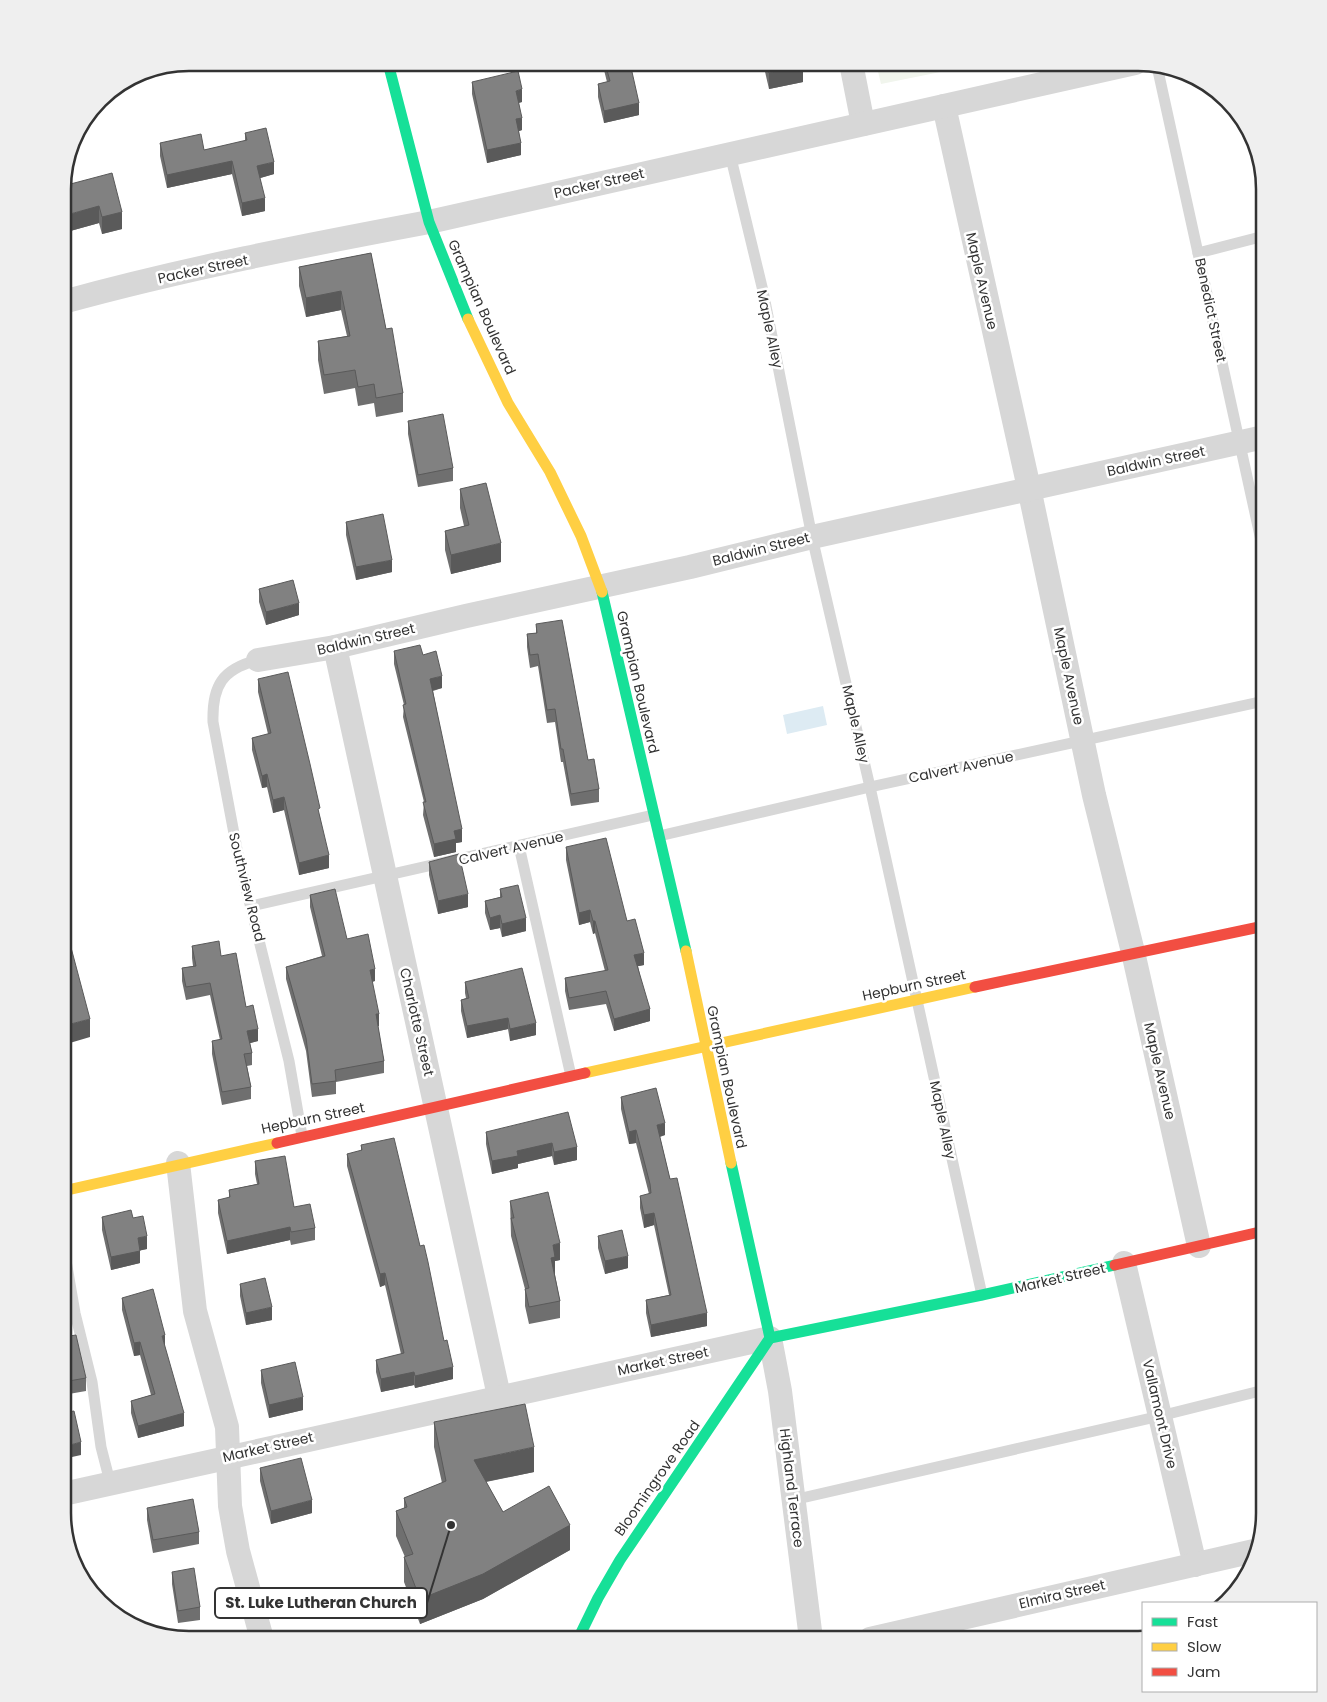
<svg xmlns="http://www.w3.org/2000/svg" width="1327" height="1702" font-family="Poppins,sans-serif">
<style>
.green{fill:#f1f5ed}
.water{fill:#ddebf3}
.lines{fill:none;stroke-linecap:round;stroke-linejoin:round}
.lane{stroke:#d7d7d7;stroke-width:11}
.street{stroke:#d7d7d7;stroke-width:24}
.fast{stroke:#16e098;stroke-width:11}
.slow{stroke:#ffcf43;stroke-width:11}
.jam{stroke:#f24e42;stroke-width:11}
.wall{fill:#6f6f6f}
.shaded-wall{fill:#5a5a5a}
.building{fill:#818181;stroke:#5a5a5a}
.labels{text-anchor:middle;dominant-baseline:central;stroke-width:5;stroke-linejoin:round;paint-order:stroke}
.street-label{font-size:14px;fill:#333;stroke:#fff}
.rim{fill:none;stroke:#333;stroke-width:2.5}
.leader{fill:none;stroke:#333;stroke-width:2}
.callout-dot{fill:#333;stroke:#fff;stroke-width:2}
.callout{fill:#fff;stroke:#333;stroke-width:2}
.callout-label{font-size:15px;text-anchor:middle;font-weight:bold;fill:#333}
</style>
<rect width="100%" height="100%" fill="#fff"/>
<polygon class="green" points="876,63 985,63 881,84"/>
<polygon class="water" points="823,706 827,725 787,734 783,715"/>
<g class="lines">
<g class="lane">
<polyline points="1157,66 1264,554"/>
<polyline points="730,154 763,291 812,537 870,787 982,1295"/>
<polyline points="1198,253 1264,236"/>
<path d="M258 660C222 669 212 686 213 722L239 860 289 1061 302 1136"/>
<polyline points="659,836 870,787 1264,701"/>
<polyline points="519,846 571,1076"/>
<polyline points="251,906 653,815"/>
<polyline points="63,1243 75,1313 92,1382 101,1447 110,1482"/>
<polyline points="793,1500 1160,1416 1264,1390"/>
</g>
<g class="street">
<polyline points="851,63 863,124"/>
<polyline points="944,106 1029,488 1094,795 1133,952 1199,1246"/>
<path d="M63 302C183 269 306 245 429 222L1135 63"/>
<polyline points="335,647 499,1396"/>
<polyline points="258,660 335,647 466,616 690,567 812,537 1264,437"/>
<polyline points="178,1163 195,1311 227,1427 230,1506 238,1551 262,1639"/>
<polyline points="1124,1263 1195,1565"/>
<polyline points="63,1494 770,1338 780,1391 811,1639"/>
<polyline points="870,1639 1254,1551"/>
</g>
<g class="fast">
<polyline points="388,63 429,222 468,319"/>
<polyline points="602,592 686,951"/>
<polyline points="731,1163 770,1338"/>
<polyline points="770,1338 982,1295 1115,1265"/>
<polyline points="578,1639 598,1598 620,1560 770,1338"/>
</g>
<g class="slow">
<polyline points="468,319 508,403 550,472 581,536 602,592"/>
<polyline points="686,951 731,1163"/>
<polyline points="585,1073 975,987"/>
<polyline points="63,1191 277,1143"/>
</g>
<g class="jam">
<polyline points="975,987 1264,926"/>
<polyline points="277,1143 585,1073"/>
<polyline points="1115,1265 1264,1231"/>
</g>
</g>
<g class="wall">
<polygon points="604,63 630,63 639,115 604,123 598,97 598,84 607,82 604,70"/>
<polygon points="763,63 803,63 803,82 769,89"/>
<polygon points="472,82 522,102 519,103 522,130 519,131 521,155 487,163 472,94"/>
<polygon points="245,133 274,174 260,178 265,211 242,216 232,174 167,188 160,156 160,143 204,150 245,141"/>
<polygon points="112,173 122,229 102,234 99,223 63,233"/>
<polygon points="371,253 386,329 403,393 403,412 376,417 374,403 358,406 355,388 324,394 318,360 318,341 347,336 341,310 306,317 299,286 299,267"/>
<polygon points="408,421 453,468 453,481 418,487 408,434"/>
<polygon points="460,489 501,562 451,574 445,550 445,531 464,526 460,508"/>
<polygon points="346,522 392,572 356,580 346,535"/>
<polygon points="259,589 299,615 266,625 259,602"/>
<polygon points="536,624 599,789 599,802 571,806 563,762 561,762 555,722 547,723 538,666 530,668 527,647 527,634 536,633"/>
<polygon points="394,651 423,655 442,688 433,691 462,842 456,843 456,852 434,857 423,815 424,802 403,717 404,705 394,664"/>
<polygon points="258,679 320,817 329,868 299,875 284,810 273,813 267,787 262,788 252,750 252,738 268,734 258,692"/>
<polygon points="566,847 627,921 644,965 638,966 650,1021 614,1031 606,1004 569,1010 565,991 565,978 605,971 595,933 593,934 590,922 579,925 566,860"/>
<polygon points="429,862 468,907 438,914 429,875"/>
<polygon points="500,889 526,931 502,937 500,928 490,930 485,913 485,901 500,897"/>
<polygon points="310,895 347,939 375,981 372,982 379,1026 378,1026 384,1061 384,1073 336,1082 336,1094 312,1097 306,1051 286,979 286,967 322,956 310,907"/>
<polygon points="192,946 221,956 246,1007 258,1041 250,1043 252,1053 252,1065 247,1066 251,1087 251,1099 222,1105 212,1054 212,1041 220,1040 210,995 186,1000 182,981 182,968 193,966 192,958"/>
<polygon points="465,982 536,1035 510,1041 508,1029 467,1038 461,1011 461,1000 466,998 465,993"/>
<polygon points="621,1097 665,1135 660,1137 670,1179 707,1326 651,1337 646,1313 646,1300 669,1295 654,1225 644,1228 640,1208 640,1196 649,1194 636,1143 629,1144 621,1109"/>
<polygon points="486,1132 577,1147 577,1160 554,1165 552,1156 518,1164 518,1168 492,1174 486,1144"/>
<polygon points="361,1145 420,1246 453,1379 415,1388 414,1385 381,1392 376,1372 376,1360 401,1354 385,1285 380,1287 347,1166 347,1154 361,1151"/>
<polygon points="255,1161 294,1207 315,1228 315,1240 291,1245 290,1240 227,1254 218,1213 218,1200 229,1198 229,1190 257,1184 255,1174"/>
<polygon points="510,1201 560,1260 555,1261 555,1275 560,1301 560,1318 529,1324 525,1306 525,1289 511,1236"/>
<polygon points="102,1217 133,1218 147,1249 140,1250 140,1263 111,1270 102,1230"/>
<polygon points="598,1236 628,1268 605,1274 598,1248"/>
<polygon points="240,1284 272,1320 246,1325 240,1296"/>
<polygon points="122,1298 165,1347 184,1426 138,1438 131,1413 131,1401 151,1395 140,1355 134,1356 122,1310"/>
<polygon points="63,1337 86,1378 86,1391 63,1395"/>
<polygon points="261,1370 303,1410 269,1418 261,1383"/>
<polygon points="434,1422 534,1472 486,1482 503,1512 570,1550 483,1599 420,1624 404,1582 404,1557 405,1557 396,1536 396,1511 404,1508 404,1498 442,1483 434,1447"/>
<polygon points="260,1468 312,1513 271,1524 260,1481"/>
<polygon points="147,1508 199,1532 199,1544 153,1553 147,1520"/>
<polygon points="172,1572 200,1607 200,1620 178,1623 172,1584"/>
</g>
<g class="shaded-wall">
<polygon points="726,63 753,63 726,69"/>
<polygon points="803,65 803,82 769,89 769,73"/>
<polygon points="522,89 522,102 516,103 516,91"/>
<polygon points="639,103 639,115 604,123 604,111"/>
<polygon points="522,118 522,130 516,132 516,119"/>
<polygon points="521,143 521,155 487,163 487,150"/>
<polygon points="232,161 232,174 167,188 167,175"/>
<polygon points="274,162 274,174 257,179 257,166"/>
<polygon points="265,198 265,211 242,216 242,203"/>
<polygon points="99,206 99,223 63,233 63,216"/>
<polygon points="122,212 122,229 102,234 102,217"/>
<polygon points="341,291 341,310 306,317 306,298"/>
<polygon points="501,543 501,562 451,574 451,555"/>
<polygon points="392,560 392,572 356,580 356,567"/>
<polygon points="299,603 299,615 266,625 266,612"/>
<polygon points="442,676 442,688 430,691 430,679"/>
<polygon points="267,774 267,787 262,788 262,776"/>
<polygon points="284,797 284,810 273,813 273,800"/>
<polygon points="462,829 462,842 456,843 456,852 434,857 434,844 454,831"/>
<polygon points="329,855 329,868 299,875 299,863"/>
<polygon points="468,894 468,907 438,914 438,901"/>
<polygon points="590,910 590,922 579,925 579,913"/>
<polygon points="500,915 500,928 490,930 490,918"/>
<polygon points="526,918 526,931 502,937 502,924"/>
<polygon points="593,921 595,921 595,933 593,934"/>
<polygon points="644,953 644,965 634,967 634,955"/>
<polygon points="375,969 375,981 370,982 370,970"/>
<polygon points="650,1009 650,1021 614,1031 614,1019"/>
<polygon points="376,1014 379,1014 379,1026 376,1027"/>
<polygon points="508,1018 508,1029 467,1038 467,1026"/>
<polygon points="90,1019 90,1037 63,1045 63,1026"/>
<polygon points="536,1023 536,1035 510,1041 510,1029"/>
<polygon points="258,1029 258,1041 247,1044 247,1031"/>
<polygon points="665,1123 665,1135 657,1137 657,1125"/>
<polygon points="636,1130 636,1143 629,1144 629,1132"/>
<polygon points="552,1143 552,1156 518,1164 518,1168 492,1174 492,1161 517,1151"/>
<polygon points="577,1147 577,1160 554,1165 554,1152"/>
<polygon points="654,1213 654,1225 644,1228 644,1215"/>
<polygon points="290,1227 290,1240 227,1254 227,1241"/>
<polygon points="147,1236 147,1249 138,1251 138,1238"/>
<polygon points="560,1243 560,1260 555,1261 555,1275 551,1275 551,1258 553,1245"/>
<polygon points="140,1251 140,1263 111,1270 111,1257"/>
<polygon points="628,1256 628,1268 605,1274 605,1261"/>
<polygon points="385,1273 385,1285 380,1287 380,1274"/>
<polygon points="272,1307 272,1320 246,1325 246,1313"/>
<polygon points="707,1313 707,1326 651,1337 651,1325"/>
<polygon points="165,1335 165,1348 162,1336"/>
<polygon points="140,1342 140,1355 134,1356 134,1343"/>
<polygon points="453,1367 453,1379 415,1388 415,1376"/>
<polygon points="414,1372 414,1385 381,1392 381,1379"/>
<polygon points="303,1397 303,1410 269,1418 269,1405"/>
<polygon points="184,1413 184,1426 138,1438 138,1426"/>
<polygon points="81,1442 81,1455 63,1459 63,1447"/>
<polygon points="534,1447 534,1472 474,1484 474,1460"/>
<polygon points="312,1500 312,1513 271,1524 271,1511"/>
<polygon points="570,1525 570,1550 483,1599 420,1624 420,1599"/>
</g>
<g class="building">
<polygon points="605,63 630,63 639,103 604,111 598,84 610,81"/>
<polygon points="766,63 803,63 803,65 769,73"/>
<polygon points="518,71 522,89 516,91 522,118 516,119 521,143 487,150 472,82"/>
<polygon points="266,128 274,162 257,166 265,198 242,203 232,161 167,175 160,143 201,134 204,150 247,140 245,133"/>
<polygon points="112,173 122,212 102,217 99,206 63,216 63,186"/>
<polygon points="371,253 386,329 392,328 403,393 376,398 374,384 358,387 355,370 324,375 318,341 350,336 341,291 306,298 299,267"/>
<polygon points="443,414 453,468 418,475 408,421"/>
<polygon points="486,483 501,543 451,555 445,531 469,525 460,489"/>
<polygon points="383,514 392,560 356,567 346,522"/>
<polygon points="293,580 299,603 266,612 259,589"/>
<polygon points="562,620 588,760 594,759 599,789 571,794 563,749 561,749 555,709 547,710 538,654 530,655 527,634 537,633 536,624"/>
<polygon points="420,645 423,655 436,651 442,676 430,679 462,829 454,831 456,839 434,844 423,802 426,802 403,705 406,704 394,651"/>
<polygon points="288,672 310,764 320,808 318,809 329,855 299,863 284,797 273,800 267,774 262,776 252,738 271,733 258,679"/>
<polygon points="606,838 627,921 635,919 644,953 634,955 650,1009 614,1019 606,991 569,998 565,978 608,970 595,921 593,921 590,910 579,913 566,847"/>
<polygon points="459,854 468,894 438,901 429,862"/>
<polygon points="518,885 526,918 502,924 500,915 490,918 485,901 502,897 500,889"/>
<polygon points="335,889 347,939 368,934 375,969 370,970 379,1014 376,1014 384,1061 335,1070 336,1081 312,1084 306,1038 286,967 325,956 310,895"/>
<polygon points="69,940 90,1019 63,1026 63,941"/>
<polygon points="219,941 221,956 236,953 246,1007 253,1005 258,1029 247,1031 252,1053 244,1054 251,1087 222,1092 212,1041 222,1039 210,983 186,987 182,968 196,966 192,946"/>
<polygon points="522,968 536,1023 510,1029 508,1018 467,1026 461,1000 469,998 465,982"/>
<polygon points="656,1088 665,1123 657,1125 670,1179 677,1178 707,1313 651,1325 646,1300 671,1295 654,1213 644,1215 640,1196 651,1193 650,1184 636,1130 629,1132 621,1097"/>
<polygon points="568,1112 577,1147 554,1152 552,1143 517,1151 518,1156 492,1161 486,1132"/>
<polygon points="394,1138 420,1246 424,1245 428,1262 444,1341 447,1340 453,1367 415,1376 414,1372 381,1379 376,1360 404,1353 385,1273 380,1274 347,1154 362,1150 361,1145"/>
<polygon points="285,1156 294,1207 310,1204 315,1228 291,1232 290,1227 227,1241 218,1200 230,1197 229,1190 259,1184 255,1161"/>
<polygon points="548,1192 560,1243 553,1245 555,1257 551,1258 560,1301 529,1307 525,1289 529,1288 511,1218 514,1218 510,1201"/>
<polygon points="131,1210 133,1218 143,1216 147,1236 138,1238 140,1251 111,1257 102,1217"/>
<polygon points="622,1230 628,1256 605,1261 598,1236"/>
<polygon points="265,1278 272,1307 246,1313 240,1284"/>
<polygon points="153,1289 165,1335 162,1336 184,1413 138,1426 131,1401 155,1394 140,1342 134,1343 122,1298"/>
<polygon points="76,1335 86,1378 63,1382 63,1337"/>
<polygon points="295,1362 303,1397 269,1405 261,1370"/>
<polygon points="525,1404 534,1447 474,1460 503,1512 549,1486 570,1525 483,1574 420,1599 404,1557 413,1554 396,1511 407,1507 404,1498 446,1481 434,1422"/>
<polygon points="74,1411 81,1442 63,1447 63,1413"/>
<polygon points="301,1458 312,1500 271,1511 260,1468"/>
<polygon points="193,1499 199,1532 153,1540 147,1508"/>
<polygon points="194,1568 200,1607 178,1611 172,1572"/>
</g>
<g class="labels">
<g class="street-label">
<text transform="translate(599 183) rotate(-13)">Packer Street</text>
<text transform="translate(203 269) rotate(-12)">Packer Street</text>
<text transform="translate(982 281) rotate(77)">Maple Avenue</text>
<text transform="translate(482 307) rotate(66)">Grampian Boulevard</text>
<text transform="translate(1211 310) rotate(78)">Benedict Street</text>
<text transform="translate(770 329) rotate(78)">Maple Alley</text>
<text transform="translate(1156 461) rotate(-12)">Baldwin Street</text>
<text transform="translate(761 549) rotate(-14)">Baldwin Street</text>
<text transform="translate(366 639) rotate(-13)">Baldwin Street</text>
<text transform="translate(1069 676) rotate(78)">Maple Avenue</text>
<text transform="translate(638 682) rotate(77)">Grampian Boulevard</text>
<text transform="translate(856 724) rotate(77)">Maple Alley</text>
<text transform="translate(961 767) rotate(-12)">Calvert Avenue</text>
<text transform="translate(511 848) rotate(-13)">Calvert Avenue</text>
<text transform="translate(247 887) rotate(76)">Southview Road</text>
<text transform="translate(914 985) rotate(-12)">Hepburn Street</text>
<text transform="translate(417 1022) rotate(77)">Charlotte Street</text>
<text transform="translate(1160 1071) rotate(77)">Maple Avenue</text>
<text transform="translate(727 1077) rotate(78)">Grampian Boulevard</text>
<text transform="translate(313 1118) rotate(-12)">Hepburn Street</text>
<text transform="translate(943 1120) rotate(78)">Maple Alley</text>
<text transform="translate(1060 1278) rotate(-13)">Market Street</text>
<text transform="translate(663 1361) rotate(-12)">Market Street</text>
<text transform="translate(1160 1414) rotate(77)">Vallamont Drive</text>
<text transform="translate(268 1447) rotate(-13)">Market Street</text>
<text transform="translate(657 1478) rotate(-55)">Bloomingrove Road</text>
<text transform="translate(792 1488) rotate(83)">Highland Terrace</text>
<text transform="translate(1062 1594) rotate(-13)">Elmira Street</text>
</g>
</g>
<path d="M0 0H1327V1702H0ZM189 71H1138A118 118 0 0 1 1256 189V1513A118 118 0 0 1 1138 1631H189A118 118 0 0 1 71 1513V189A118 118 0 0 1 189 71Z" fill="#efefef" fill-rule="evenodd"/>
<path class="rim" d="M189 71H1138A118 118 0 0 1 1256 189V1513A118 118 0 0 1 1138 1631H189A118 118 0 0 1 71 1513V189A118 118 0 0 1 189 71Z"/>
<path class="leader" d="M451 1525L427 1603"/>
<circle class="callout-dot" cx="451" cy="1525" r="5"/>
<rect class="callout" x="215" y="1588" width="212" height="30" rx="5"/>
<g class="callout-label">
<text x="321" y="1608">St. Luke Lutheran Church</text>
</g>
<rect x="1142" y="1602" width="175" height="90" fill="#ffffff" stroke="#adadad"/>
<rect x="1152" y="1618" width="25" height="8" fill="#16e098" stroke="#adadad"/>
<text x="1187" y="1627" font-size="15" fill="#333333">Fast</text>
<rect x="1152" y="1643" width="25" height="8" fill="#ffcf43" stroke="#adadad"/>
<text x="1187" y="1652" font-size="15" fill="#333333">Slow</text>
<rect x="1152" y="1668" width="25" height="8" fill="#f24e42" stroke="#adadad"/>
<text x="1187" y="1677" font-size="15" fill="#333333">Jam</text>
</svg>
